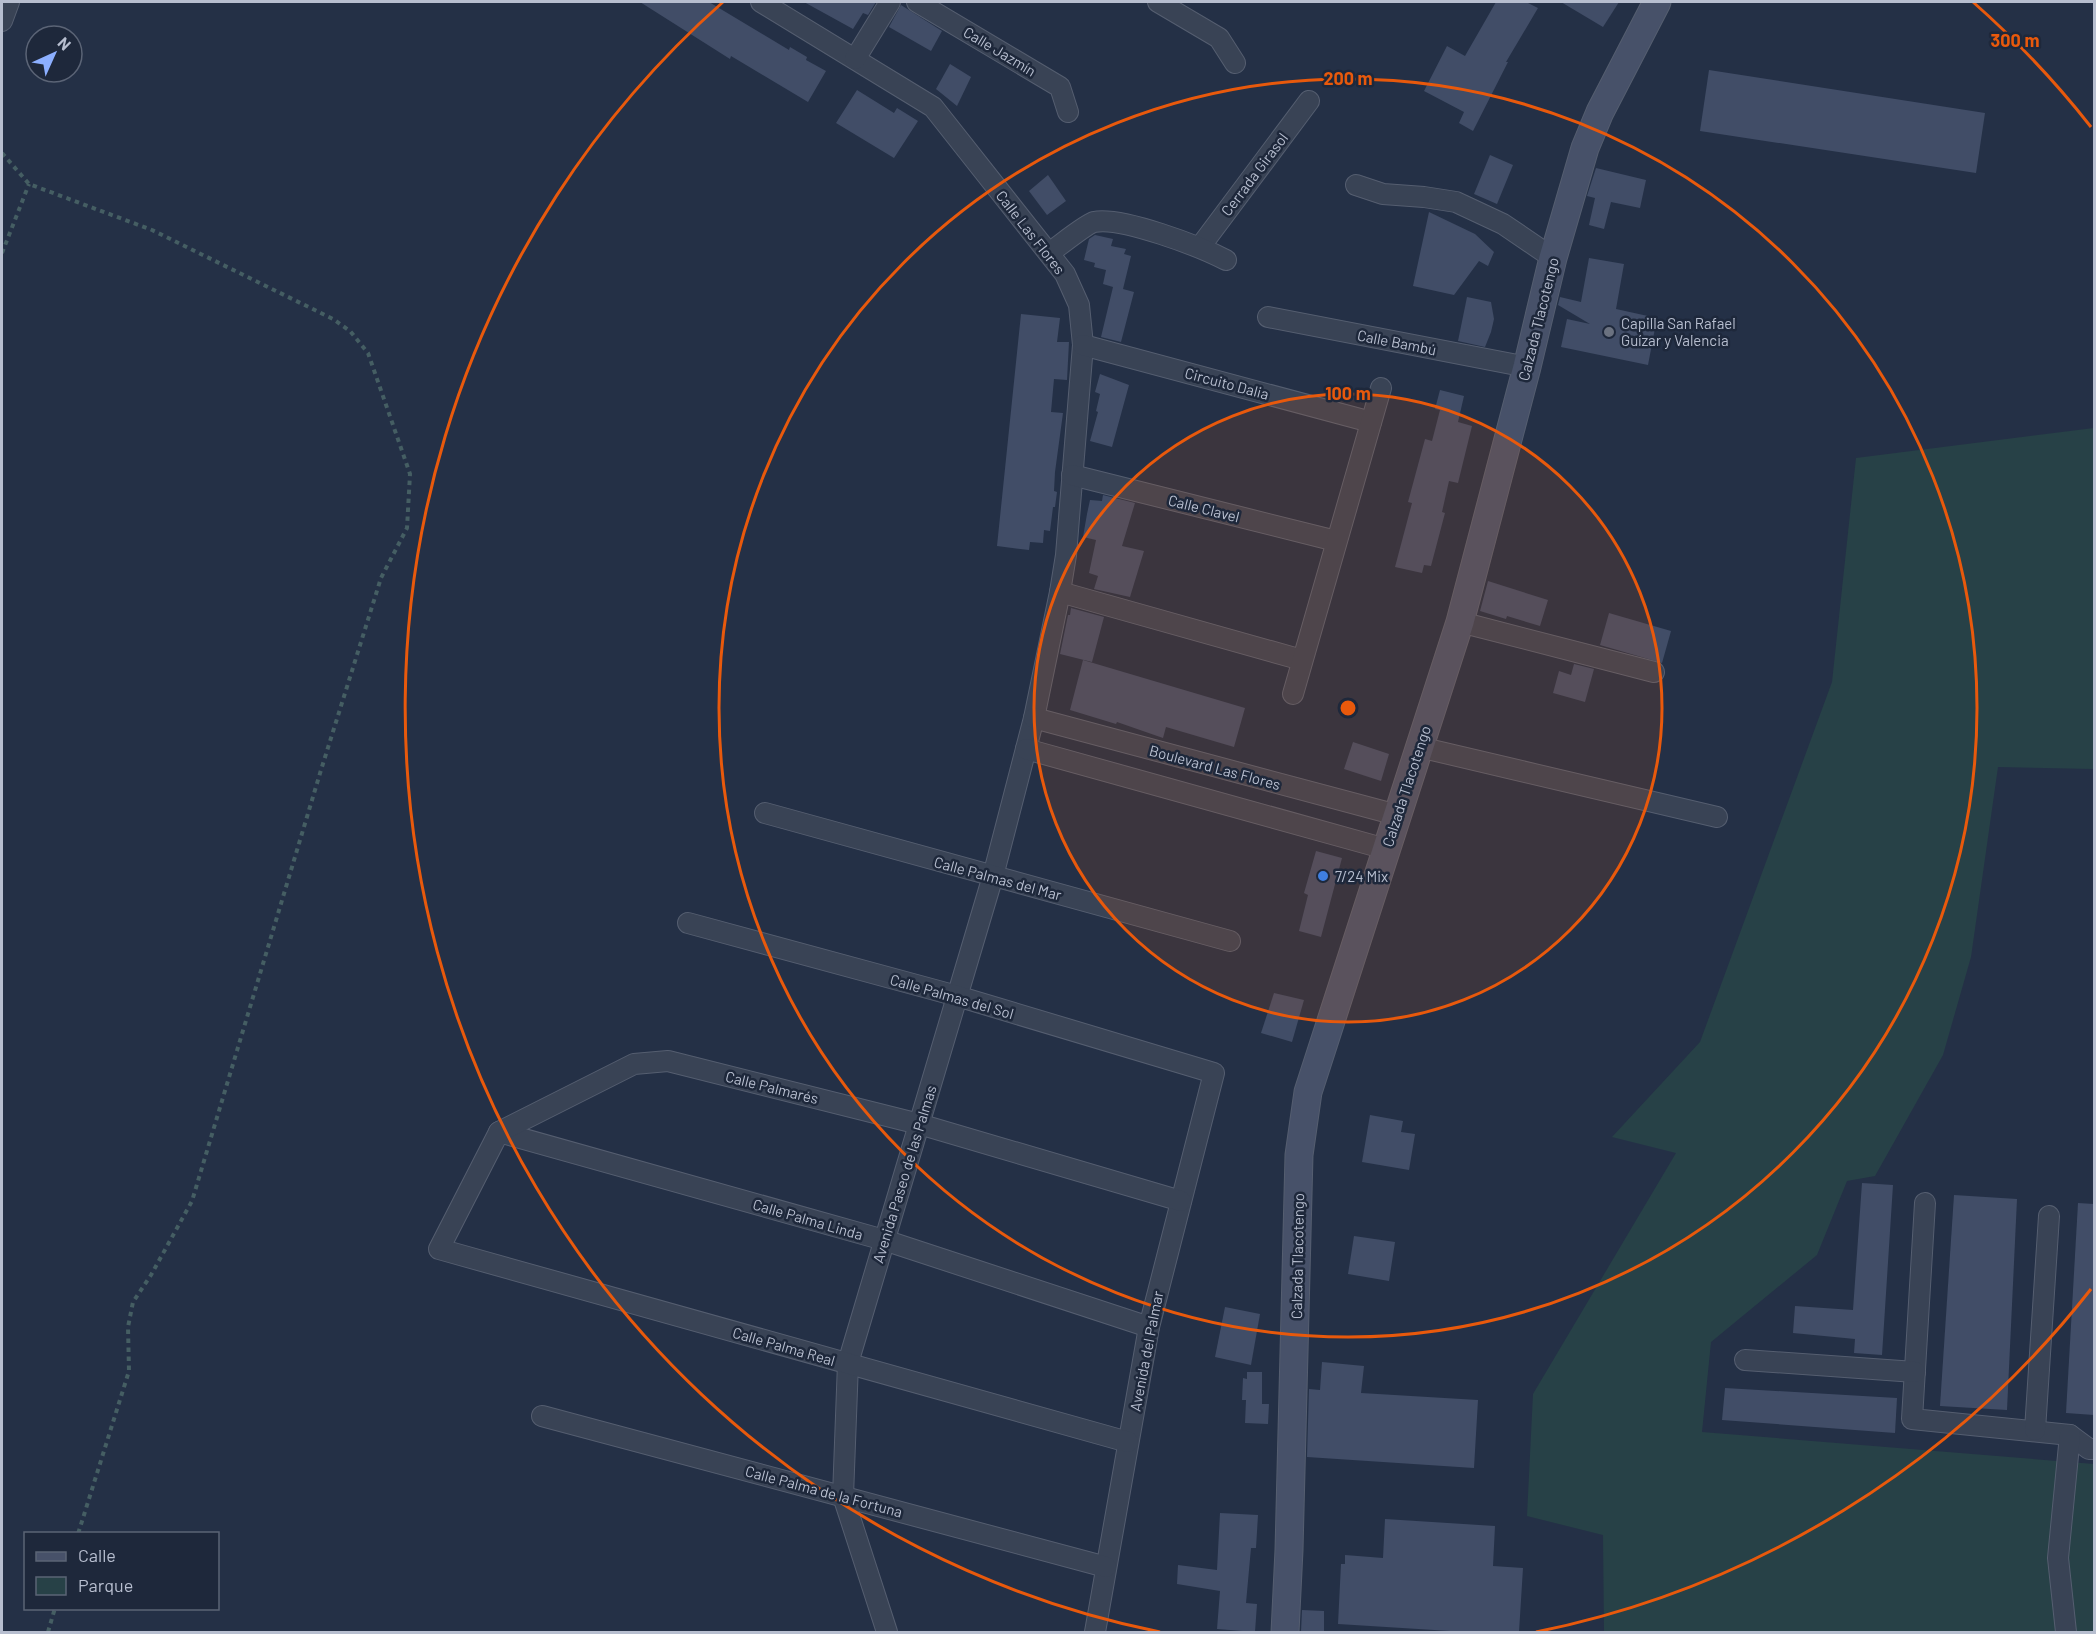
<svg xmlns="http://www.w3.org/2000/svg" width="2096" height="1634" font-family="Barlow,sans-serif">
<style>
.green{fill:#274147}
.building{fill:#414d67}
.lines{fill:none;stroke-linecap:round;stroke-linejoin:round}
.street-casing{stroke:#555e70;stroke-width:22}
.secondary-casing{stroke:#555e70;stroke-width:29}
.path{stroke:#455e63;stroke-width:4;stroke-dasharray:4.5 4.5;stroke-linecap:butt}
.street{stroke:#394355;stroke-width:20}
.secondary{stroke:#475169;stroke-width:27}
.ring{fill:none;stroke:#e8590c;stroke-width:3}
.worship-dot{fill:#6b7280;stroke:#1e283b;stroke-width:2}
.shop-dot{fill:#3f7fe0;stroke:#1e283b;stroke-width:2}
.labels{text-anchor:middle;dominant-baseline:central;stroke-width:5;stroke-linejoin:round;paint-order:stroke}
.street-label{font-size:15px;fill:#b7becf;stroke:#1e283b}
.poi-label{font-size:15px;fill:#b7becf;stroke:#1e283b;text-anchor:start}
.centre{fill:#e8590c;stroke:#1e283b;stroke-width:3}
.ring-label{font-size:18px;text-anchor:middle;font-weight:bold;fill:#e8590c;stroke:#1e283b;stroke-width:5;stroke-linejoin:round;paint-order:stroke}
</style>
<rect width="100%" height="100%" fill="#243046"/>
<polygon class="green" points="2094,428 2094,769 1998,767 1971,957 1943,1055 1875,1176 1847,1181 1817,1255 1711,1342 1702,1432 2094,1464 2094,1632 1604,1632 1603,1535 1527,1516 1533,1394 1676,1153 1612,1137 1700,1042 1832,682 1856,458"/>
<g class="building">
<polygon points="640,2 709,2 789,50 790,47 807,57 806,60 826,71 808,102 731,56 730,59"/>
<polygon points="804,2 876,2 868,15 863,13 853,29"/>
<polygon points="1496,2 1526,2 1538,8 1506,62 1508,62 1473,131 1459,123 1464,112 1424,91 1447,46 1465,56"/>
<polygon points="1561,2 1619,2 1603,27"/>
<polygon points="901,5 942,31 931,51 889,27"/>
<polygon points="950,64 971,77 957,106 936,89"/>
<polygon points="1709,70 1985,113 1976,173 1700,131"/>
<polygon points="857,90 894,113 897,108 918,121 894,158 836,123"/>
<polygon points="1490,155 1513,165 1497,204 1474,194"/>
<polygon points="1596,168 1646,180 1640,208 1611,202 1604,229 1589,225 1595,198 1587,196"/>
<polygon points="1048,175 1066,201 1047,215 1029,191"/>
<polygon points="1429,212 1475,234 1494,252 1488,266 1479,261 1454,295 1413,286"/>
<polygon points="1095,235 1113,239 1111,246 1126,249 1124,254 1131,256 1123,289 1134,292 1121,342 1101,337 1113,287 1103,284 1106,270 1094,267 1095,263 1084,260 1089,239"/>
<polygon points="1589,258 1624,264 1616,309 1657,318 1648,365 1561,347 1567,319 1590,324 1558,305 1560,297 1581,302"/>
<polygon points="1467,297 1491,302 1494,319 1491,332 1485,347 1458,341"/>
<polygon points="1021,314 1060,318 1057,342 1069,342 1067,380 1054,379 1051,412 1063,413 1055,472 1054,491 1057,492 1055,507 1053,507 1050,531 1044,530 1043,543 1030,542 1029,550 997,546"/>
<polygon points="1100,374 1129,385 1112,447 1090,441 1098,412 1096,411 1100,394 1095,392"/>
<polygon points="1440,390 1464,396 1458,422 1472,426 1458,483 1449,481 1442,512 1445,513 1431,566 1424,565 1422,573 1395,567 1412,503 1408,502 1425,439 1432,441 1440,410 1435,409"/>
<polygon points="1103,495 1135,503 1122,546 1144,551 1130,597 1094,589 1098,576 1089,573 1096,540 1083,537 1087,514 1090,500 1102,501"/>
<polygon points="1488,581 1548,600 1540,626 1507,616 1506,619 1480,611"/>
<polygon points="1071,608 1104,617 1092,662 1060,654 1068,615 1070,615"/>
<polygon points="1609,613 1671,631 1662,663 1600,645"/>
<polygon points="1083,660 1245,708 1234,747 1166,727 1163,738 1117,722 1116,724 1070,710"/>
<polygon points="1574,664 1594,669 1585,702 1553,693 1559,671 1571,675"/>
<polygon points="1353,742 1389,754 1381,781 1344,769"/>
<polygon points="1316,851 1342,858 1321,937 1299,931 1308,895 1304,893"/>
<polygon points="1274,993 1304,1000 1292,1042 1261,1033"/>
<polygon points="1370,1115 1403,1121 1401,1132 1415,1134 1409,1170 1362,1162"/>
<polygon points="1862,1183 1893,1185 1882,1355 1854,1353 1855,1339 1793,1333 1795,1306 1853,1310"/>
<polygon points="1954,1195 2017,1199 2007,1410 1940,1406"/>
<polygon points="2078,1203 2094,1204 2094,1415 2066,1413"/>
<polygon points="1354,1236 1395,1242 1389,1281 1348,1274"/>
<polygon points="1225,1307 1260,1314 1251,1365 1215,1357"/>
<polygon points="1322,1362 1364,1366 1361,1393 1478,1400 1474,1468 1307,1457 1309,1389 1320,1390"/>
<polygon points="1247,1372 1262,1372 1262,1404 1269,1404 1268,1424 1245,1423 1246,1400 1242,1400 1243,1378 1247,1379"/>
<polygon points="1725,1388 1897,1398 1895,1433 1722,1420"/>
<polygon points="1220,1513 1258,1515 1256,1548 1251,1548 1246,1603 1257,1604 1255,1632 1217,1629 1220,1591 1177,1584 1178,1565 1217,1570"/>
<polygon points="1385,1519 1495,1526 1493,1566 1523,1568 1519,1632 1466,1632 1338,1624 1341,1564 1345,1564 1345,1555 1383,1558"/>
<polygon points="1302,1610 1324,1611 1324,1632 1301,1632"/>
</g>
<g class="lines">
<defs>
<g id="street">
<polyline points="761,2 933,107 1065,274 1079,305 1083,345 1066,555 1060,592 1034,718 993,876 848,1363 843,1496 887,1632"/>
<polyline points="917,2 1060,87 1068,112"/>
<polyline points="1158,2 1219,38 1235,63"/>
<polyline points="2,21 9,2"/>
<polyline points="855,59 890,2"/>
<polyline points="1356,185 1383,194 1424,197 1456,202 1503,224 1553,258"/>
<polyline points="1200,247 1309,101"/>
<path d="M1049 253C1058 247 1086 224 1094 222 1121 216 1201 247 1226 260"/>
<polyline points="1268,317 1527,367"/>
<polyline points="1083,345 1371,422"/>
<polyline points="1072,475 1336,541"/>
<polyline points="1060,592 1302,660"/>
<polyline points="1460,622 1654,672"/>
<polyline points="1293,694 1381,388"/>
<polyline points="1034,718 1397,815"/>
<polyline points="1419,747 1717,817"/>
<polyline points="1026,749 1386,849"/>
<polyline points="765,813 1230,941"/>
<polyline points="688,923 957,996 1214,1073 1149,1327 1095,1632"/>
<polyline points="499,1132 884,1240 1149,1327"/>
<polyline points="1925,1203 1912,1419 2070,1435 2089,1449 2094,1449"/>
<polyline points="1745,1360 1915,1372"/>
<polyline points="542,1416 1106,1567"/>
<polyline points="2035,1430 2049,1216"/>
<polyline points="1128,1442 439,1249 499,1132 634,1064 668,1061 919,1124 1181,1201"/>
<polyline points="2066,1632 2058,1558 2070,1435"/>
</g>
<polyline id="secondary" points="1285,1632 1289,1550 1299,1155 1308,1092 1460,622 1527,367 1553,258 1585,148 1600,112 1657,2"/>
</defs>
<use href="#street" class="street-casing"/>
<use href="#secondary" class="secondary-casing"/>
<g class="path">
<polyline points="2,153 29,184 152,230 333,319 350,331 368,353 410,474 407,528 381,578 321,770 192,1201 151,1275 133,1302 128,1327 129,1371 78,1534"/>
<polyline points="2,253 29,184"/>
<polyline points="48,1632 55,1608"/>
</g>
<use href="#street" class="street"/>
<use href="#secondary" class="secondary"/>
</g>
<circle cx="1348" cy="708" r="314" fill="#e8590c" fill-opacity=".12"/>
<g class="ring">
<circle cx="1348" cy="708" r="314"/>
<circle cx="1348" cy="708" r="629"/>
<path d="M2091 1289A943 943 0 0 1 1536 1632M1160 1632A943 943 0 0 1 723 2M1973 2A943 943 0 0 1 2091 127"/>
</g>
<circle class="worship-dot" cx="1609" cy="332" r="6"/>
<circle class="shop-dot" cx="1323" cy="876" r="6"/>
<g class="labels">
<g class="street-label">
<text transform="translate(1000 51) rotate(31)">Calle Jazmín</text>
<text transform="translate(1254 174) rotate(-53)">Cerrada Girasol</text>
<text transform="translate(1031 232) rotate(52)">Calle Las Flores</text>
<text transform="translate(1538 319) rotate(-76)">Calzada Tlacotengo</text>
<text transform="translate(1397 342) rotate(11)">Calle Bambú</text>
<text transform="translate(1227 383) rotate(15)">Circuito Dalia</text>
<text transform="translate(1204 508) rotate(14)">Calle Clavel</text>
<text transform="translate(1215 767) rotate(15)">Boulevard Las Flores</text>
<text transform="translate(1406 786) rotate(-72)">Calzada Tlacotengo</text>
<text transform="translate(998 878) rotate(15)">Calle Palmas del Mar</text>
<text transform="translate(952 996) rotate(16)">Calle Palmas del Sol</text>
<text transform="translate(772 1087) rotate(14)">Calle Palmarés</text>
<text transform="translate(904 1174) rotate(-73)">Avenida Paseo de las Palmas</text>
<text transform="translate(808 1219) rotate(16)">Calle Palma Linda</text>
<text transform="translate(1297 1256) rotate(-89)">Calzada Tlacotengo</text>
<text transform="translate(784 1346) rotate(16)">Calle Palma Real</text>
<text transform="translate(1146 1351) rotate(-79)">Avenida del Palmar</text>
<text transform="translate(824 1491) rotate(15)">Calle Palma de la Fortuna</text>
</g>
<g class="poi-label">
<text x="1621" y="323">Capilla San Rafael<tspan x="1621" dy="17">Guízar y Valencia</tspan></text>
<text x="1335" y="876">7/24 Mix</text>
</g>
</g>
<circle cx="1348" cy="708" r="9" class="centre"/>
<g class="ring-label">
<text x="2015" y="47">300 m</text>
<text x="1348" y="85">200 m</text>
<text x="1348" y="400">100 m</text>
</g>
<rect width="2096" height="1634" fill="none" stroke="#b7becf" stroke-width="6"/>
<rect x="24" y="1532" width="195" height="78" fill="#1e283b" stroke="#5b6476" stroke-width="1.5"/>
<rect x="36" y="1552" width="30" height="9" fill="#475169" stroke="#5b6476" stroke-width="1.5"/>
<text x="78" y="1562" font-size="18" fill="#b7becf">Calle</text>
<rect x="36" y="1577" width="30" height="18" fill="#274147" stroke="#5b6476" stroke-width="1.5"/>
<text x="78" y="1592" font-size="18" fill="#b7becf">Parque</text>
<g transform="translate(54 54) rotate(45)"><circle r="28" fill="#1e283b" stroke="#5b6476" stroke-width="1.5"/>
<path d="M0-4.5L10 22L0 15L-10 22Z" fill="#8cafff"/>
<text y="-9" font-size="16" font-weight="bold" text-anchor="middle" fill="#b7becf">N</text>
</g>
</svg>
